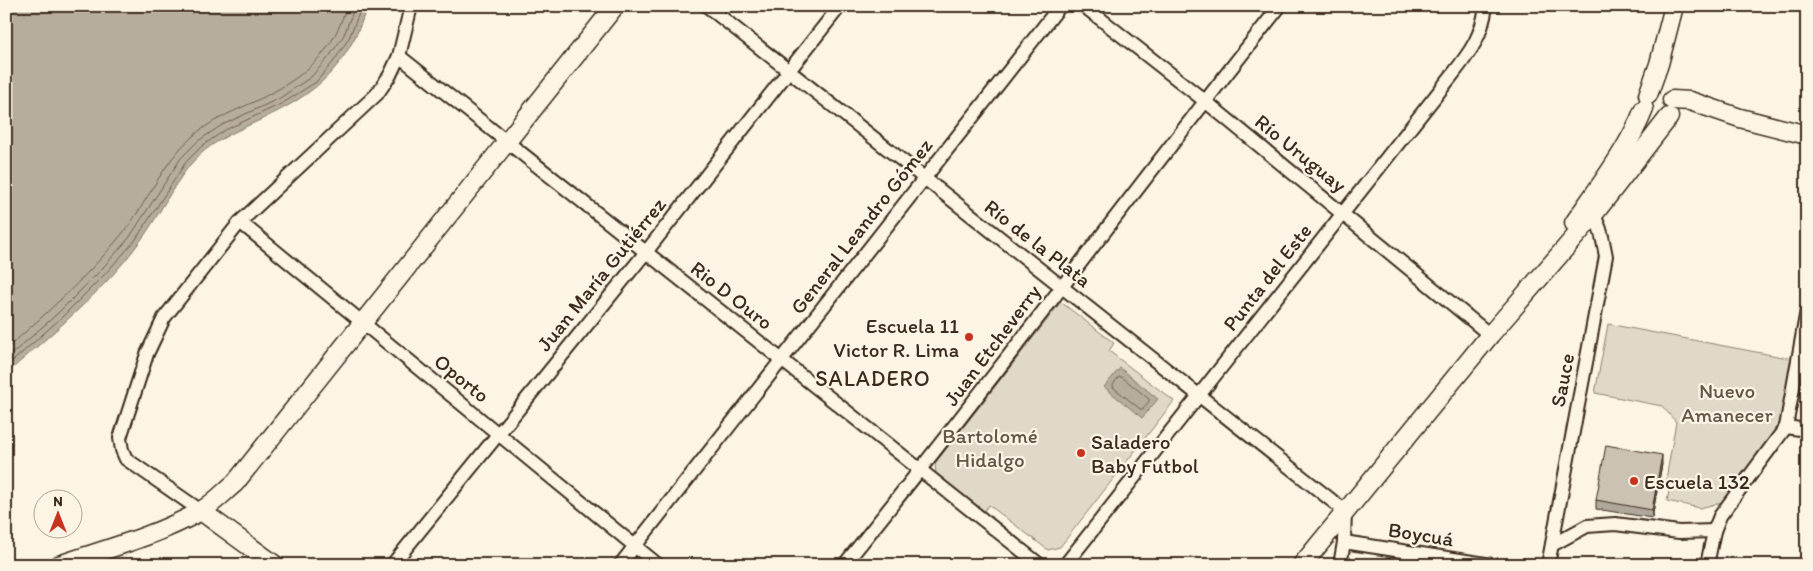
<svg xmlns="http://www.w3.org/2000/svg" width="1813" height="571" font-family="Itim,sans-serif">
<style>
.green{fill:#e0d8c8;stroke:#8e8173}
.water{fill:#b7ad9e;stroke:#85796b}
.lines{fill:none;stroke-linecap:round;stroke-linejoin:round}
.shore{stroke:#6d5e51;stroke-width:1}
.street-casing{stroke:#3b2a1e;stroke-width:16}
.secondary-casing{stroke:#3b2a1e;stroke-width:21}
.street{stroke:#fcf5e5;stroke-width:12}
.secondary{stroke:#fcf5e5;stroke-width:18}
.wall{fill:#afa79a;stroke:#3b2a1e}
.shaded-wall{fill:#8f887d;stroke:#3b2a1e}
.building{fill:#ccc2b3;stroke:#3b2a1e}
.poi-dot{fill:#c8321e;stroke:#fcf5e5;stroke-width:2}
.labels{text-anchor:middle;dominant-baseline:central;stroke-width:4.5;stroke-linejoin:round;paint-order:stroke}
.street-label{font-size:21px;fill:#3b2a1e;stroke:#fcf5e5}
.poi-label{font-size:21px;fill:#3b2a1e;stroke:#fcf5e5;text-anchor:start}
.park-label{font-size:21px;fill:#645648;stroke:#fcf5e5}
.neighbourhood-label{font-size:22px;letter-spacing:1px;fill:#3b2a1e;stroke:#fcf5e5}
</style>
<rect width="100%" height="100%" fill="#fcf5e5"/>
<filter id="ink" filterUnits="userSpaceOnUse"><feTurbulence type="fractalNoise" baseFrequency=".02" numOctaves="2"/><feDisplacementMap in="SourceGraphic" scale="10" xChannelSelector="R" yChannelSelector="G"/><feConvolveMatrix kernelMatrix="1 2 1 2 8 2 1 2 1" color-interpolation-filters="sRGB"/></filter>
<g filter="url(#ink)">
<g class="green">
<polygon points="1061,302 1114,343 1109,351 1174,401 1060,547 1048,550 989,505 984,511 936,474 935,463"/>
<polygon points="1608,324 1793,359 1782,420 1723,502 1700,508 1667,501 1670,486 1666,479 1676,422 1662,406 1595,393"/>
</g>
<g class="water">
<path d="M6 6H367C363 18 359 31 353 41 330 84 298 102 256 122 232 133 207 144 190 165 171 188 157 220 138 244 103 292 51 334 6 374Z"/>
<polygon points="1120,368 1158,399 1142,418 1104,387"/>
</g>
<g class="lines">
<g class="shore">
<path d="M6 349C47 313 88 276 122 234 148 203 162 162 193 136 208 123 227 114 245 106 282 89 319 69 337 31 341 23 344 14 347 6"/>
<polyline points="6,359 57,314 100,271 129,238 181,158 198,141 222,125 280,98 311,77 329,57 344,35 355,6"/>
<polyline points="6,367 61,318 104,275 134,242 186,162 202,146 225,130 283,103 316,82 334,61 349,38 362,6"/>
<polygon points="1119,377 1122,377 1149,399 1149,401 1143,409 1140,409 1113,387 1113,385"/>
</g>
<defs>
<g id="street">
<polyline points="707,6 1345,511 1344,542 1340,565"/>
<polyline points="1084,6 1205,101 1490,335"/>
<polyline points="399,56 1040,565"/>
<polyline points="240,222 658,565"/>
<polyline points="1786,427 1807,430"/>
<polyline points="201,511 126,459 122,450 120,438 147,354 164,318 240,222 377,94 390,75 399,56 411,6"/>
<polyline points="1344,542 1492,565"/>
<polyline points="1552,545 1587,526 1615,524 1679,532 1714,531"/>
<polyline points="392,565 646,252 840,6"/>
<polyline points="620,565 1060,6"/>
<path d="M844 565C993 381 1133 191 1280 6"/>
<path d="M1065 565 1453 74C1471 51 1482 36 1486 6"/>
<path d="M1548 565 1606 256C1603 243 1601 220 1589 212"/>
<polyline points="1707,565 1714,531 1720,516 1786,427 1807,310"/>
</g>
<g id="secondary">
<polyline points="1648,95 1659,64 1674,6"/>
<polyline points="1672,100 1690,101 1740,118 1807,135"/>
<path d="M1574 223C1598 188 1629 148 1644 109"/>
<polyline points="201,511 275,565"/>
<path d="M59 565C106 549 156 536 199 512 212 505 224 492 235 483L615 6"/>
<polyline points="1302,565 1490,335 1587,223 1669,117"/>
</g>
</defs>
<use href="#street" class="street-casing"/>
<use href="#secondary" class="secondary-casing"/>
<use href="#street" class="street"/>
<use href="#secondary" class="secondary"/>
</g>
<polygon class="wall" points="1662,464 1652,518 1596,509 1596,500"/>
<polygon class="shaded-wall" points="1662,455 1662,464 1652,518 1652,510"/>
<polygon class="building" points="1606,445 1662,455 1652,510 1596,500"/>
</g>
<g class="poi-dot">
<circle cx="969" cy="337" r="5"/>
<circle cx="1081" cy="453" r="5"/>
<circle cx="1634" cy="481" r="5"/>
</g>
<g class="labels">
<g class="street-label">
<text transform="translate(1301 153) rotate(39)">Río Uruguay</text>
<text transform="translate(861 226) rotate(-52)">General Leandro Gómez</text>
<text transform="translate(1038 243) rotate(38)">Río de la Plata</text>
<text transform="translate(601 274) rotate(-51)">Juan María Gutiérrez</text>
<text transform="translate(1267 277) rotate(-52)">Punta del Este</text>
<text transform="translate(732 295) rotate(38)">Rio D Ouro</text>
<text transform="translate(992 345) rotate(-53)">Juan Etcheverry</text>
<text transform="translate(462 378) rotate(39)">Oporto</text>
<text transform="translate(1562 380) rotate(-79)">Sauce</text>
<text transform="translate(1421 534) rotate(9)">Boycuá</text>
</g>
<g class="poi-label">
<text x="959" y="325" text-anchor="end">Escuela 11<tspan x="959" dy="24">Victor R. Lima</tspan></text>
<text x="1091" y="441">Saladero<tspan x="1091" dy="24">Baby Futbol</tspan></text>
<text x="1644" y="481">Escuela 132</text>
</g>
<g class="park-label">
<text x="1727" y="390">Nuevo<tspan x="1727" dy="24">Amanecer</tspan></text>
<text x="990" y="435">Bartolomé<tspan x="990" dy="24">Hidalgo</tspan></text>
</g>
<g class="neighbourhood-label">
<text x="873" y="378">SALADERO</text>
</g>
</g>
<rect width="1813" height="571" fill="none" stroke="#fcf5e5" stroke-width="25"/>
<rect x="12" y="12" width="1788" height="546" fill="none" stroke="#3b2a1e" stroke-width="2" filter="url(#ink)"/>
<g transform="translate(58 514)"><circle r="24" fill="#fcf5e5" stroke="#afa495"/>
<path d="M0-4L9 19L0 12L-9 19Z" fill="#c8321e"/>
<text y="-8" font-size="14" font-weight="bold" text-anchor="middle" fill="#3b2a1e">N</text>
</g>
</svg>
